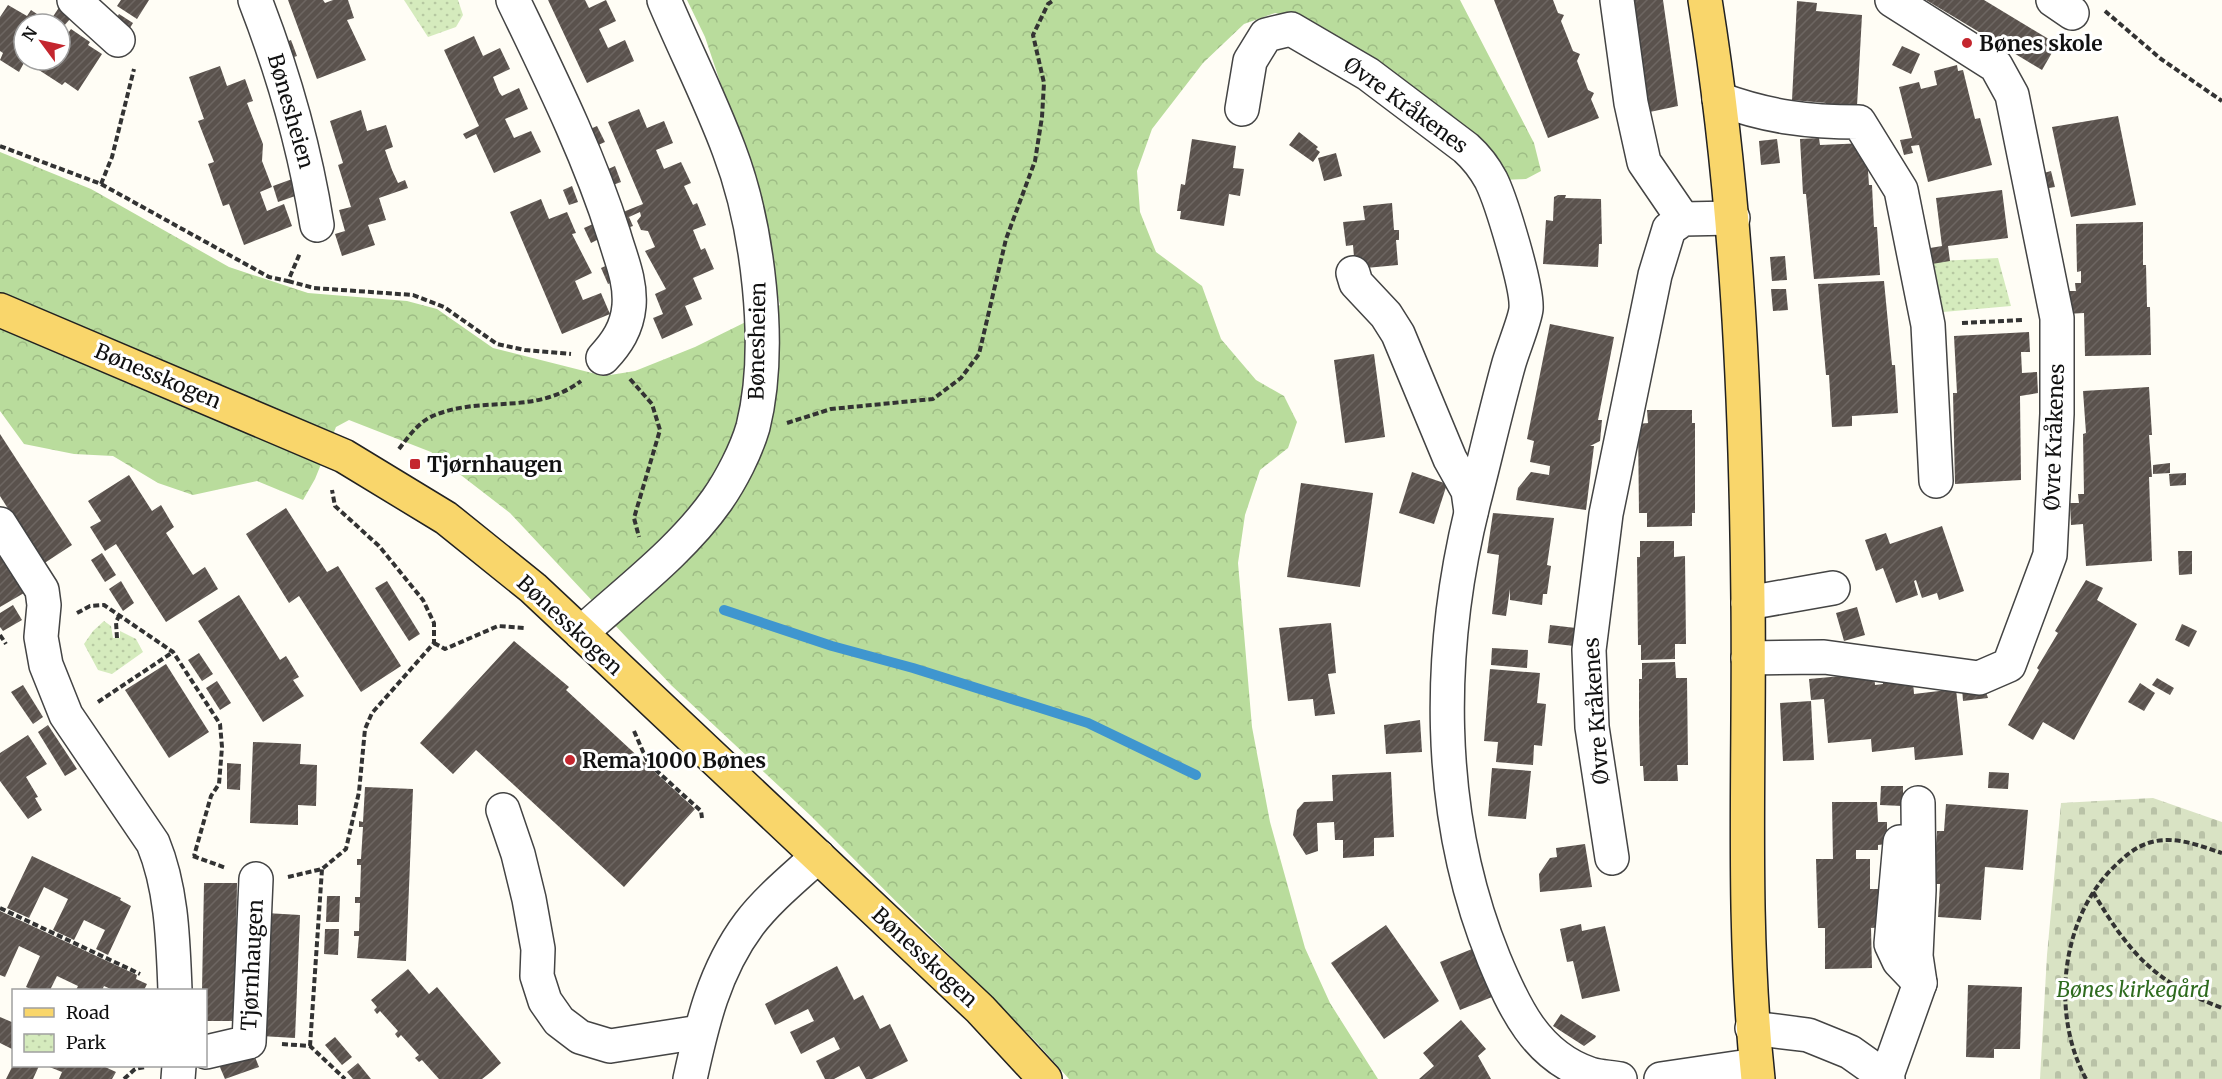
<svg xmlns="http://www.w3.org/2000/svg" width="2222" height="1079" font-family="Merriweather,serif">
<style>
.forest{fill:url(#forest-crowns)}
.cemetery{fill:url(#cemetery-stones)}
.park{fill:url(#park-dots)}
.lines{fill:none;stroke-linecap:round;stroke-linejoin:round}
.stream{stroke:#3f96cf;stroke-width:10}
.building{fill:url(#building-hatch)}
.minor-casing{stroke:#444;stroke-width:36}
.major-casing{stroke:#222;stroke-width:36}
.path{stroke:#333;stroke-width:4;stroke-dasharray:6 3;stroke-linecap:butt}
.minor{stroke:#fff;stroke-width:33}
.major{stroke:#f9d66b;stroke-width:33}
.poi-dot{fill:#c4262e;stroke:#fff;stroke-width:2}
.labels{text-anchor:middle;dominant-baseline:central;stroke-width:6;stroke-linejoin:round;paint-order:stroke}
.poi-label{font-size:21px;font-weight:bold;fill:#111;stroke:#fff;text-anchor:start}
.street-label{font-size:21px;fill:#111;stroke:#fff}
.park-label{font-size:21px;font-style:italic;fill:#2f6b1f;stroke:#fff}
</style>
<defs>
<pattern id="forest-crowns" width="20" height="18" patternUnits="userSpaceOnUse" patternTransform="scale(1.5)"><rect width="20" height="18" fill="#b9dc9c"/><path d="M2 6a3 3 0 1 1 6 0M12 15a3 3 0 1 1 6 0" fill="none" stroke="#9ebc85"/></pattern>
<pattern id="cemetery-stones" width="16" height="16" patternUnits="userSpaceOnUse" patternTransform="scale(1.5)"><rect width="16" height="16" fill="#d9e3c4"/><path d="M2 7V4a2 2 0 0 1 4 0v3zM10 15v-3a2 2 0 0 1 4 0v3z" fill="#b9c2a7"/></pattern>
<pattern id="park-dots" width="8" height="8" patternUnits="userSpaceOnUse" patternTransform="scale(1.5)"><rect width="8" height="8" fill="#d5ebbd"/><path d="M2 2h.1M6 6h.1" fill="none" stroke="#b6c8a1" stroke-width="1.8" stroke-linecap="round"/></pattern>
<pattern id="building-hatch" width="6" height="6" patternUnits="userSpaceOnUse" patternTransform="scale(1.5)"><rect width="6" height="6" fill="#5a524d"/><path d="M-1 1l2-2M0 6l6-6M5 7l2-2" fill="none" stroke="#6d6662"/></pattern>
</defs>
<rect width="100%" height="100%" fill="#fffdf5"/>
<polygon class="forest" points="687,0 1460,0 1534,143 1541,171 1526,179 1501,180 1384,70 1311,21 1275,13 1244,24 1203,63 1152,129 1137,171 1140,212 1156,252 1202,286 1221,339 1256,380 1284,396 1297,422 1288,448 1260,470 1245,515 1238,563 1252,727 1270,822 1305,948 1330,1003 1378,1079 1069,1079 1038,1044 811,816 671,685 510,513 431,452 349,420 336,427 315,479 303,500 257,481 193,495 158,483 113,456 74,454 24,444 0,411 0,152 91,189 229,267 308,293 407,301 437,309 493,348 604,376 635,371 695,347 780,305 771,270 765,216 705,37"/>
<polygon class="cemetery" points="2153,798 2222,822 2222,1079 2040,1079 2047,955 2061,803"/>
<g class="park">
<polygon points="404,0 458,0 463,15 456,27 428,37"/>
<polygon points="1998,258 2011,306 1909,315 1901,263"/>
<polygon points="104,621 111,626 113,638 120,638 120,631 136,639 143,652 112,674 98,670 84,644 93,631"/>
</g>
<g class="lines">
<polyline class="stream" points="724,610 832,646 913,668 1088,723 1196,775"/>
</g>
<g class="building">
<polygon points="121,0 149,0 137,19 117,6"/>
<polygon points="288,0 323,0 325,3 333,0 348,0 354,18 347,20 366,60 317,79"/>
<polygon points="548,0 585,0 589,8 606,0 616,21 599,29 608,48 625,40 634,61 587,83"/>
<polygon points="1494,0 1553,0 1558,13 1564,15 1561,21 1573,51 1580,54 1577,61 1588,90 1594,93 1591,99 1599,118 1548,138"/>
<polygon points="1629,0 1663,0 1678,106 1645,113"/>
<polygon points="1926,0 1984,0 2057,44 2042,70"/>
<polygon points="1797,1 1817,3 1816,11 1862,15 1857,106 1844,105 1844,111 1825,109 1826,103 1792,100"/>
<polygon points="62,3 76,12 64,26 52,18"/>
<polygon points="8,5 27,16 31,10 52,24 24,24 24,60 60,60 60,44 71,29 90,42 88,45 102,54 78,91 65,82 62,85 25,61 19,72 0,60 3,53 0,51 0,17"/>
<polygon points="119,14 133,23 128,31 114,22"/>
<polygon points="474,36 483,56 500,48 510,69 493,77 499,92 502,96 519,88 528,109 505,119 514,138 531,131 541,152 494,173 476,134 466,139 463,134 479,126 444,50"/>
<polygon points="291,40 297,56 288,59 282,44"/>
<polygon points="1902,46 1920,54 1911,74 1892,65"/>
<polygon points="1957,65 1958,71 1963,70 1975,119 1980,118 1992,165 1928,182 1919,145 1911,146 1913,153 1904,155 1900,140 1912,138 1899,87 1919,82 1921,89 1937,85 1934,71"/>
<polygon points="220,66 227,86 245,79 253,101 247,103 263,144 262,161 272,187 260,192 267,211 284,204 292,226 244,245 229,204 223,206 208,164 214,162 198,121 204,119 189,77"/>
<polygon points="639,109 647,128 664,121 673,143 656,150 664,169 681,162 691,183 684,186 693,205 697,203 706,225 693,230 701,250 705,248 714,269 693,278 702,299 685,306 693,325 662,339 653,318 663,314 655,294 666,289 645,251 655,247 648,231 641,230 637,221 641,216 640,212 629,217 633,226 624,229 618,214 643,204 608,122"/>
<polygon points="361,110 367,131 386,125 393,147 385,150 392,170 398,183 405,180 408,188 379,198 386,220 368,225 375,245 342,256 335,234 345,231 339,210 351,207 338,165 343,163 330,121"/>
<polygon points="2118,116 2136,205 2071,217 2052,127"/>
<polygon points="597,126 605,142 596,146 588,130"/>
<polygon points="1299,132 1318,147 1316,149 1320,152 1313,162 1289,145"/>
<polygon points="1819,138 1820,145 1866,143 1869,185 1872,185 1874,227 1877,227 1880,275 1814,279 1806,194 1803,194 1800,139"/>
<polygon points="1192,139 1236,146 1233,168 1244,169 1240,196 1229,194 1224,226 1180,219 1181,211 1177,211 1181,184 1185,185"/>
<polygon points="1777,139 1780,163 1761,165 1759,141"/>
<polygon points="1336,153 1342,176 1324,181 1318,158"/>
<polygon points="615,166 621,182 613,185 606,170"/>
<polygon points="2051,171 2055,187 2043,189 2040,174"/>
<polygon points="295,178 301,194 278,202 273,186"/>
<polygon points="572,186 578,202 569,205 563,190"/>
<polygon points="2002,190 2008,238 1948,246 1950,261 1932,264 1930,248 1942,246 1936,198"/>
<polygon points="1558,195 1566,195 1565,198 1601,199 1602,244 1599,244 1598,267 1543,264 1546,220 1553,221 1554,197"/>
<polygon points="541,199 549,219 567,212 576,233 572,234 592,273 575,281 583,300 601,293 610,314 562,334 510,212"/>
<polygon points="1392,203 1394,230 1399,230 1399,240 1396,240 1398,265 1355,269 1353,245 1346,246 1343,222 1365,220 1363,206"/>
<polygon points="2143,222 2143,265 2146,265 2147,307 2150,307 2151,355 2085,356 2084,313 2066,314 2065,291 2076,291 2075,283 2081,283 2081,271 2077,272 2076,224"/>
<polygon points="593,224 599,239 591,243 584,228"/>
<polygon points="1785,256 1787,280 1772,281 1770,257"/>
<polygon points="610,264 617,280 608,284 601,268"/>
<polygon points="1884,281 1892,365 1895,365 1898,413 1852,416 1852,426 1832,427 1829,375 1826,375 1818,284"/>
<polygon points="1771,289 1786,289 1788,310 1773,311"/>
<polygon points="1550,324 1614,337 1598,420 1602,420 1600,441 1590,446 1594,446 1586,510 1516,500 1518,488 1531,472 1549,475 1550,466 1530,462 1534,441 1527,439"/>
<polygon points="2029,332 2030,352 2021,352 2022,373 2037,372 2038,393 2020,396 2021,480 1955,484 1953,393 1957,393 1954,336"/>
<polygon points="1374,354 1385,437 1345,443 1334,360"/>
<polygon points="2149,387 2152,435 2149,435 2152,477 2149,477 2152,561 2086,566 2083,524 2071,525 2070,503 2079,503 2078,494 2084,494 2083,434 2086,433 2083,391"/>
<polygon points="1647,410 1692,410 1692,423 1695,423 1695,513 1692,513 1692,526 1647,527 1647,513 1639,513 1638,424 1648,423"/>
<polygon points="0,434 72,545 43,564 0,496"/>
<polygon points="2170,463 2170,473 2153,474 2153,465"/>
<polygon points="1412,472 1447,484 1434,524 1399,513"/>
<polygon points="2186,473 2186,485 2170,486 2169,474"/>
<polygon points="129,475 152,511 161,505 174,527 166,533 193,575 205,567 218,589 166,622 116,544 105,551 90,527 101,521 88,501"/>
<polygon points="1301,483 1373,493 1360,587 1287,577"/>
<polygon points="286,508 327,572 338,566 401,666 361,692 299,596 289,603 246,534"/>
<polygon points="1493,513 1554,518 1547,565 1551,566 1547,594 1543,594 1542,605 1510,600 1510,589 1506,616 1492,614 1499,555 1487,553"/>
<polygon points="1942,526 1964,591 1939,600 1937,593 1922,598 1916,580 1914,581 1918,595 1896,603 1883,568 1876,571 1865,540 1886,533 1890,544"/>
<polygon points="1640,541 1674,541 1674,557 1685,556 1686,644 1675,644 1675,659 1641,660 1641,645 1638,645 1637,557 1640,557"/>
<polygon points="2178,551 2192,551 2192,574 2179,575"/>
<polygon points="102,553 116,575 105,582 91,560"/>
<polygon points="0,555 24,593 0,607"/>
<polygon points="2086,580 2103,588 2097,600 2137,624 2074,740 2043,722 2033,740 2008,725 2039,670 2037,668 2058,633 2055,631"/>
<polygon points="121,581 134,603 123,611 109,589"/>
<polygon points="387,581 420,634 409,641 375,588"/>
<polygon points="239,595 280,660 286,656 299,677 293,680 304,696 263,722 198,621"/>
<polygon points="13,605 22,620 3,631 0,627 0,613"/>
<polygon points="1857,607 1865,635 1844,641 1836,613"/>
<polygon points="1331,623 1336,673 1328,674 1335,714 1315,716 1313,699 1288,701 1279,628"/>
<polygon points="2182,624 2197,631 2189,647 2175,640"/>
<polygon points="1550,625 1576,628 1574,646 1548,643"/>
<polygon points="514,641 569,687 566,690 695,809 624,887 476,750 453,774 420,743"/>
<polygon points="1492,648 1528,650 1527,668 1491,665"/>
<polygon points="199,653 213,674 202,681 188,660"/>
<polygon points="1675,662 1676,678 1687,678 1688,765 1677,765 1678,781 1644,781 1643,766 1640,766 1639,722 1639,679 1642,679 1642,663"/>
<polygon points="166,664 209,732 169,758 125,690"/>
<polygon points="1490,669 1540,673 1537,703 1546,704 1542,746 1534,745 1533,765 1496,762 1498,742 1484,741"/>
<polygon points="1912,670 1914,694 1956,689 1963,755 1915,760 1914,747 1872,752 1871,739 1828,743 1824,699 1811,700 1809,679 1874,673 1875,685 1883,684 1882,677"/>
<polygon points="2157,678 2174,688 2170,695 2152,685"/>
<polygon points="217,681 231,703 220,710 206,688"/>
<polygon points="2140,683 2155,693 2144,711 2128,702"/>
<polygon points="23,685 43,717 33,724 11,692"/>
<polygon points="1984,686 1988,698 1963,701 1962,688"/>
<polygon points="1811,701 1814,760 1783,761 1780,703"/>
<polygon points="1420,720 1422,752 1386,754 1384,725"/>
<polygon points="48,725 77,769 65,776 38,732"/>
<polygon points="28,735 47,764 26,777 38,797 35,798 42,810 28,819 0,781 0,753"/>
<polygon points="253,742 301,744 300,764 317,765 316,806 298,805 298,825 250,823"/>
<polygon points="227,763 241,764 240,790 227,789"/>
<polygon points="1492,768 1531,771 1526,819 1488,816"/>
<polygon points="1391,772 1394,837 1374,838 1374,856 1343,858 1343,840 1335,840 1334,822 1317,823 1318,851 1306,855 1293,835 1297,810 1304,802 1333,801 1332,775"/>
<polygon points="1989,772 2009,773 2008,789 1988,788"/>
<polygon points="1881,786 1903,786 1903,806 1880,805"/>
<polygon points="365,787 413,789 406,961 357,958 359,936 354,936 354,931 359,931 360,903 355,903 355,897 360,897 361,865 357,865 357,859 361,859 363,827 359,827 359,821 363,822"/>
<polygon points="1832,802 1877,802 1878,822 1887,822 1887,844 1878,845 1878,850 1856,850 1856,859 1870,859 1870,889 1883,889 1884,927 1871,928 1872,968 1825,969 1825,928 1818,928 1816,859 1833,859"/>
<polygon points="1946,804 2028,810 2023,870 1985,867 1981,920 1938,917 1940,884 1933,884 1937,831 1944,831"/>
<polygon points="1585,844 1592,887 1540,892 1539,874 1550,858 1557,857 1556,848"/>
<polygon points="32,856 121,898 120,900 131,906 108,955 96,949 105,930 84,920 74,940 53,930 68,899 44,887 29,918 7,908"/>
<polygon points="204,883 237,883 235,1021 206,1021 206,990 202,990"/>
<polygon points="327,896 340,896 339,922 326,922"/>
<polygon points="0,911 137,975 136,979 147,984 144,990 113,990 104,986 102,990 76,990 78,986 57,976 50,990 33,990 26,987 40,956 19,946 5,977 0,975"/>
<polygon points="266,913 300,915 295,1038 261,1036"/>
<polygon points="1581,924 1582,931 1605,926 1620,991 1582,999 1573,961 1567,962 1560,929"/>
<polygon points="1386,925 1439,1001 1384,1039 1331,963"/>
<polygon points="325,929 339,929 338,955 324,954"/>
<polygon points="1477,947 1497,995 1460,1010 1440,962"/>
<polygon points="837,966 854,1000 863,995 880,1029 890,1024 908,1061 872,1079 866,1079 859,1066 834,1079 825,1079 816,1061 840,1049 834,1037 801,1054 790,1032 814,1021 808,1009 775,1025 765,1004"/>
<polygon points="408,969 429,994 437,987 501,1063 491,1072 482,1079 439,1079 422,1060 419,1062 415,1058 419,1055 401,1035 398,1038 395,1034 398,1031 380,1011 377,1014 374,1010 377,1007 371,1000"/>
<polygon points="1968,985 2022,987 2020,1049 1994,1049 1994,1058 1966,1057"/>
<polygon points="1561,1014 1596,1036 1595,1038 1584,1046 1553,1026"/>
<polygon points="0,1017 14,1023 14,1050 0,1043"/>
<polygon points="1461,1020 1486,1049 1478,1056 1491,1079 1419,1079 1434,1066 1423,1053"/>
<polygon points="335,1037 352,1057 342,1065 325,1045"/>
<polygon points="253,1052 259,1067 225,1079 219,1065"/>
<polygon points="358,1063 371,1079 353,1079 347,1072"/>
<polygon points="13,1065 14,1066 39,1066 33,1079 6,1079"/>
<polygon points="47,1066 103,1066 116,1072 112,1079 59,1079 62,1072"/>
</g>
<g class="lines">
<defs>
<g id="minor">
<polyline points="74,0 118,40"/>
<path d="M255 0C283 72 305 149 317 225"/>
<path d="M513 0C550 77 588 153 614 235 621 259 631 281 629 306 627 328 617 343 603 358"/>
<polyline points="1617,0 1631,103 1644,162 1683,219"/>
<polyline points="2053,0 2072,13"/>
<path d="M1719 99C1768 117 1808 122 1859 122L1901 190 1928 325 1936 481"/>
<path d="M1242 109 1250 61 1266 35 1291 29 1368 74 1466 148C1476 157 1484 167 1491 180 1501 200 1528 288 1526 309 1525 320 1513 349 1509 363 1497 406 1487 450 1476 493 1436 645 1434 812 1494 959 1514 1007 1536 1056 1590 1074 1599 1077 1610 1077 1620 1079"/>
<polyline points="1353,273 1356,283 1386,315 1398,334 1450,459 1468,491 1471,512"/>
<path d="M0 524 42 590 44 605 41 637 46 665 66 715 153 843C172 889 173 941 175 990"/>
<polyline points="1748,603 1833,588"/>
<path d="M581 633C627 591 681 551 717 500 731 480 746 451 753 427 773 347 758 226 729 150 710 99 685 50 664 0"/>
<polyline points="1748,658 1824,657 1979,678 2009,665 2050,555 2057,414 2057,318 2012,95 1996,66 1892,0"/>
<polyline points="503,810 518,854 529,899 538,949 537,976 545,1001 559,1021 580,1037 610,1046 700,1032"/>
<polyline points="1900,842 1891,944 1899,961 1920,983"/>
<polyline points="1612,858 1592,727 1589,650 1606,514 1655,275 1669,229 1683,219 1733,218"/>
<polyline points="1752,1028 1808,1035 1850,1052 1888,1079"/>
<polyline points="206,1052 249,1042 256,879"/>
<polyline points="1886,1078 1920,983 1916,956 1919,890 1918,803"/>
<polyline points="178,1079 179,1066"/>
<path d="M690 1079C702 1024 714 971 749 924 768 899 794 878 818 856"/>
<polyline points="1661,1079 1756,1065"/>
</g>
<g id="major">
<path d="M1705 0C1737 199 1746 399 1748 601 1750 760 1741 921 1758 1079"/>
<polyline points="0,310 344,456 446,518 533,588 581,633 980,1009 1045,1079"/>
</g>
</defs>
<use href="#minor" class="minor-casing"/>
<use href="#major" class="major-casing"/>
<g class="path">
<polyline points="2105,11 2161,59 2222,101"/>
<polyline points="0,146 101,184 269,277 288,281 300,253"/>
<polyline points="101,184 112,157 134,69"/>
<polyline points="288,281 314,288 413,295 444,307 497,344 525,350 571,354"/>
<polyline points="1962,323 2023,320"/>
<polyline points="630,379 652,404 660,430 634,518 639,537"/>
<polyline points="787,423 831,409 933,399 961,378 979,354 1006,239 1035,161 1042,117 1044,83 1033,35 1048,4 1054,0"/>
<path d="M399 449C409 436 419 421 435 415 485 395 534 416 581 381"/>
<polyline points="77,613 90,606 104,605 173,652 220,724 222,747 219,784 211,796 194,856"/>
<polyline points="0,635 6,644"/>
<polyline points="117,638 116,622 119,616"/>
<polyline points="434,643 445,649 498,626 525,628"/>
<polyline points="98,702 173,652"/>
<polyline points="634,731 648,763 701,811 702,818"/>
<polyline points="193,856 226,868"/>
<polyline points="288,877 322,869 346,849 359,792 365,729 372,713 434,643 434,623 423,600 379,546 335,506 332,490"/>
<path d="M2093 892C2129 953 2154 982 2222 1008"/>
<polyline points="0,908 140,974"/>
<polyline points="282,1044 310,1046 345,1079"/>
<polyline points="310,1046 322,869"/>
<polyline points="124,1079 135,1069 145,1067"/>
<path d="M2086 1079C2050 1013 2061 915 2117 864 2128 853 2140 844 2156 841 2179 837 2200 846 2222 853"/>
</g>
<use href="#minor" class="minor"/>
<use href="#major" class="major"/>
</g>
<g class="poi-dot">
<circle cx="1967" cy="43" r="6"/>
<rect x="409" y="458" width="12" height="12" rx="3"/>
<circle cx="570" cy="760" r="6"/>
</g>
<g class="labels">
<g class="poi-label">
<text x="1979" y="43">Bønes skole</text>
<text x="427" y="464">Tjørnhaugen</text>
<text x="582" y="760">Rema 1000 Bønes</text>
</g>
<g class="street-label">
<text transform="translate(1406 105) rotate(36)">Øvre Kråkenes</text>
<text transform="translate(291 111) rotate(74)">Bønesheien</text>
<text transform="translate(757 341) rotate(-89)">Bønesheien</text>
<text transform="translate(158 376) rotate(23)">Bønesskogen</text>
<text transform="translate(2054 437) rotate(-88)">Øvre Kråkenes</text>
<text transform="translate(570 625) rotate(43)">Bønesskogen</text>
<text transform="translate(1596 711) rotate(-94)">Øvre Kråkenes</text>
<text transform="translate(925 957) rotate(43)">Bønesskogen</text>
<text transform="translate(252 965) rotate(-87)">Tjørnhaugen</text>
</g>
<g class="park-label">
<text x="2133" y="989">Bønes kirkegård</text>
</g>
</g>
<rect x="12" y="989" width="195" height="78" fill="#ffffff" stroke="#a0a0a0" stroke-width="1.5"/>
<rect x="24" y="1008" width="30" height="9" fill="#f9d66b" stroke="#a0a0a0" stroke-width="1.5"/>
<text x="66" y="1019" font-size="18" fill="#111111">Road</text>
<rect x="24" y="1034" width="30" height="18" fill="url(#park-dots)" stroke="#a0a0a0" stroke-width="1.5"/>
<text x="66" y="1049" font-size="18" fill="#111111">Park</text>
<g transform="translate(42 42) rotate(303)"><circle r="28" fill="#ffffff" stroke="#a0a0a0" stroke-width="1.5"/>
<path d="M0-4.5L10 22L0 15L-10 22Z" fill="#c4262e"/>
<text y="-9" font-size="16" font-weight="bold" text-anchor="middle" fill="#111111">N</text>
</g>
</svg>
